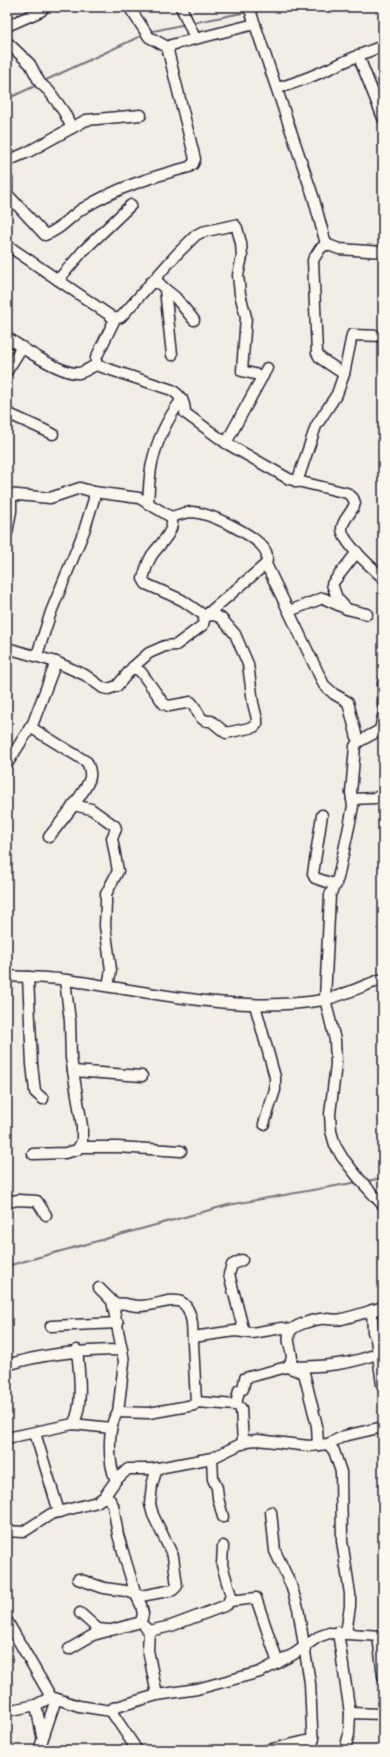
<svg xmlns="http://www.w3.org/2000/svg" width="390" height="1757" font-family="Kalam,sans-serif">
<style>
.lines{fill:none;stroke-linecap:round;stroke-linejoin:round}
.stream{stroke:#76747f;stroke-width:2}
.minor-casing{stroke:#22223b;stroke-width:13}
.minor{stroke:#fbf7ec;stroke-width:10}
</style>
<rect width="100%" height="100%" fill="#f2eee5"/>
<filter id="ink" filterUnits="userSpaceOnUse"><feTurbulence type="fractalNoise" baseFrequency=".025" numOctaves="2"/><feDisplacementMap in="SourceGraphic" scale="8" xChannelSelector="R" yChannelSelector="G"/><feConvolveMatrix kernelMatrix="1 2 1 2 8 2 1 2 1" color-interpolation-filters="sRGB"/></filter>
<g filter="url(#ink)">
<g class="lines">
<g class="stream">
<polyline points="253,11 271,7"/>
<polyline points="192,23 247,12"/>
<polyline points="149,32 186,24"/>
<polyline points="44,81 143,35"/>
<polyline points="7,99 37,85"/>
<polyline points="366,1181 383,1178"/>
<polyline points="7,1266 228,1205 358,1182"/>
</g>
<defs>
<g id="minor">
<polyline points="129,7 149,37 169,48"/>
<polyline points="181,7 195,38"/>
<polyline points="249,7 313,196 326,244 339,249 383,252"/>
<polyline points="7,26 41,11 44,7"/>
<polyline points="7,42 30,64 40,83 49,91 64,112 72,128"/>
<polyline points="358,55 383,118"/>
<path d="M277 88C314 79 347 58 383 46"/>
<polyline points="7,161 28,152 86,120 141,115"/>
<polyline points="7,179 7,196"/>
<path d="M8 195 45 235C59 231 70 217 82 209 116 188 151 177 189 167L193 164 195 159 168 51 171 45 255 24"/>
<polyline points="326,244 320,249 313,260 317,353 320,358 344,374"/>
<polyline points="7,245 115,319 121,317 176,255 196,235 202,232 235,225 237,228 241,243 242,257 238,275 240,294 246,317 242,371 263,376"/>
<polyline points="58,280 83,251 131,205"/>
<polyline points="150,283 159,283 165,289 172,355"/>
<polyline points="165,289 175,297 194,320"/>
<path d="M115 319 96 358V365L172 390C181 396 185 402 185 413L226 443 289 479 347 493 353 498 355 503C353 512 343 519 342 528 341 542 373 568 383 578"/>
<path d="M7 337C20 347 63 375 79 373 85 372 91 367 96 365"/>
<polyline points="7,371 22,347"/>
<polyline points="7,413 53,434"/>
<polyline points="226,443 267,368"/>
<polyline points="297,482 316,426 337,394 344,374 352,335 383,336"/>
<path d="M7 494 50 498 80 488 94 492 139 498 171 517C177 530 158 546 152 555 147 563 145 571 143 579L146 584 182 600 205 616 203 625 176 645 165 646 149 653 133 667 117 686 108 689 103 688 85 675 56 662 7 648"/>
<path d="M148 504C149 491 149 476 152 463 157 440 168 418 182 399"/>
<polyline points="7,533 11,511 11,494"/>
<polyline points="266,564 324,685 334,694 348,702 358,742"/>
<polyline points="347,609 367,614"/>
<polyline points="289,611 323,598 347,609 337,598 332,584 357,552"/>
<polyline points="37,655 51,612 84,531 94,499 94,492"/>
<path d="M133 667 141 672 164 704 169 706 191 702C199 710 198 722 211 721L226 733 254 727 257 724V719L253 703 248 664 235 634 221 618 214 615 205 616 266 564C267 560 268 557 266 552 259 536 210 513 192 512 185 512 179 515 171 517"/>
<polyline points="383,683 383,706"/>
<polyline points="383,716 380,730 358,742 355,746 351,793 353,806 350,822 338,878 330,895 325,999 335,1040 336,1064 330,1114 331,1131 335,1145 342,1157 361,1181 383,1205"/>
<path d="M30 727 87 762C89 767 91 771 90 777 88 790 58 825 49 837"/>
<polyline points="7,764 33,723 56,662"/>
<polyline points="352,799 375,798 383,795"/>
<polyline points="73,805 91,809 115,826 116,829 112,838 118,871 106,894 106,903 105,926 111,970 108,986"/>
<polyline points="322,815 313,874 315,878 336,885"/>
<path d="M7 976C27 977 48 977 67 980 151 992 239 1014 323 1000 343 996 364 985 383 979"/>
<polyline points="28,977 32,1064 35,1092 43,1099"/>
<polyline points="255,1005 275,1077 275,1090 264,1124"/>
<polyline points="73,1071 142,1076"/>
<polyline points="80,1147 117,1147 181,1151"/>
<polyline points="33,1154 65,1153 77,1150 82,1142 82,1126 71,1058 70,1021 65,980"/>
<polyline points="7,1202 18,1200 37,1201 46,1215"/>
<polyline points="242,1260 232,1265 229,1274 244,1332"/>
<path d="M99 1288 112 1301 122 1350 124 1362 118 1412C107 1426 108 1464 116 1480"/>
<path d="M114 1310 117 1304C125 1302 133 1307 141 1306 166 1305 186 1287 192 1323L196 1402"/>
<polyline points="372,1310 373,1332 376,1339 382,1385"/>
<polyline points="51,1326 118,1323"/>
<polyline points="193,1337 235,1331 252,1333 282,1328 291,1330"/>
<path d="M7 1365C45 1353 83 1350 122 1350"/>
<path d="M236 1405 239 1390 243 1389 245 1378 287 1367C299 1356 284 1344 290 1332 294 1325 312 1320 320 1319 327 1318 335 1321 342 1319 356 1316 369 1311 383 1307"/>
<polyline points="118,1412 149,1413 194,1405 196,1402 236,1405 241,1408 243,1444"/>
<polyline points="73,1424 111,1428"/>
<polyline points="35,1433 59,1512"/>
<path d="M7 1438 73 1424C84 1407 79 1370 77 1350"/>
<polyline points="328,1444 334,1451 341,1472 342,1541 350,1594 350,1606 346,1633"/>
<path d="M318 1445 317 1426 304 1373 287 1367C319 1367 354 1365 383 1351"/>
<polyline points="212,1458 213,1479 217,1488 218,1498 223,1517"/>
<polyline points="104,1497 110,1500 113,1505 118,1535 136,1595 141,1605 143,1614 141,1622"/>
<polyline points="271,1512 275,1551 291,1585 298,1608 310,1683 313,1750"/>
<polyline points="7,1531 23,1532 51,1514 97,1502 104,1497 116,1480 128,1469 153,1469 212,1458 247,1441 258,1440 309,1446 328,1444 344,1436 383,1427"/>
<polyline points="78,1579 104,1588 126,1591 141,1596 173,1590 177,1586 173,1556 153,1515 150,1504 152,1485 157,1468"/>
<polyline points="230,1601 256,1598 278,1663"/>
<polyline points="80,1613 98,1629 108,1630"/>
<polyline points="7,1621 51,1697 79,1706 111,1711 137,1750"/>
<polyline points="145,1627 149,1631 148,1650 157,1695"/>
<polyline points="149,1631 171,1626 227,1605 231,1596 222,1565 223,1546"/>
<polyline points="338,1632 350,1713 349,1734 345,1750"/>
<polyline points="378,1636 383,1676"/>
<polyline points="69,1649 93,1635 141,1622"/>
<polyline points="36,1705 42,1736"/>
<polyline points="7,1711 36,1705 51,1697"/>
<polyline points="111,1711 113,1708 157,1695 197,1689 260,1672 294,1654 318,1637 329,1633 383,1636"/>
<polyline points="350,1713 383,1714"/>
<polyline points="39,1750 56,1699"/>
<polyline points="268,1750 314,1739"/>
</g>
</defs>
<use href="#minor" class="minor-casing"/>
<use href="#minor" class="minor"/>
</g>
</g>
<rect width="390" height="1757" fill="none" stroke="#fbf7ec" stroke-width="24"/>
<rect x="12" y="12" width="366" height="1733" fill="none" stroke="#22223b" stroke-width="1.5" filter="url(#ink)"/>
</svg>
